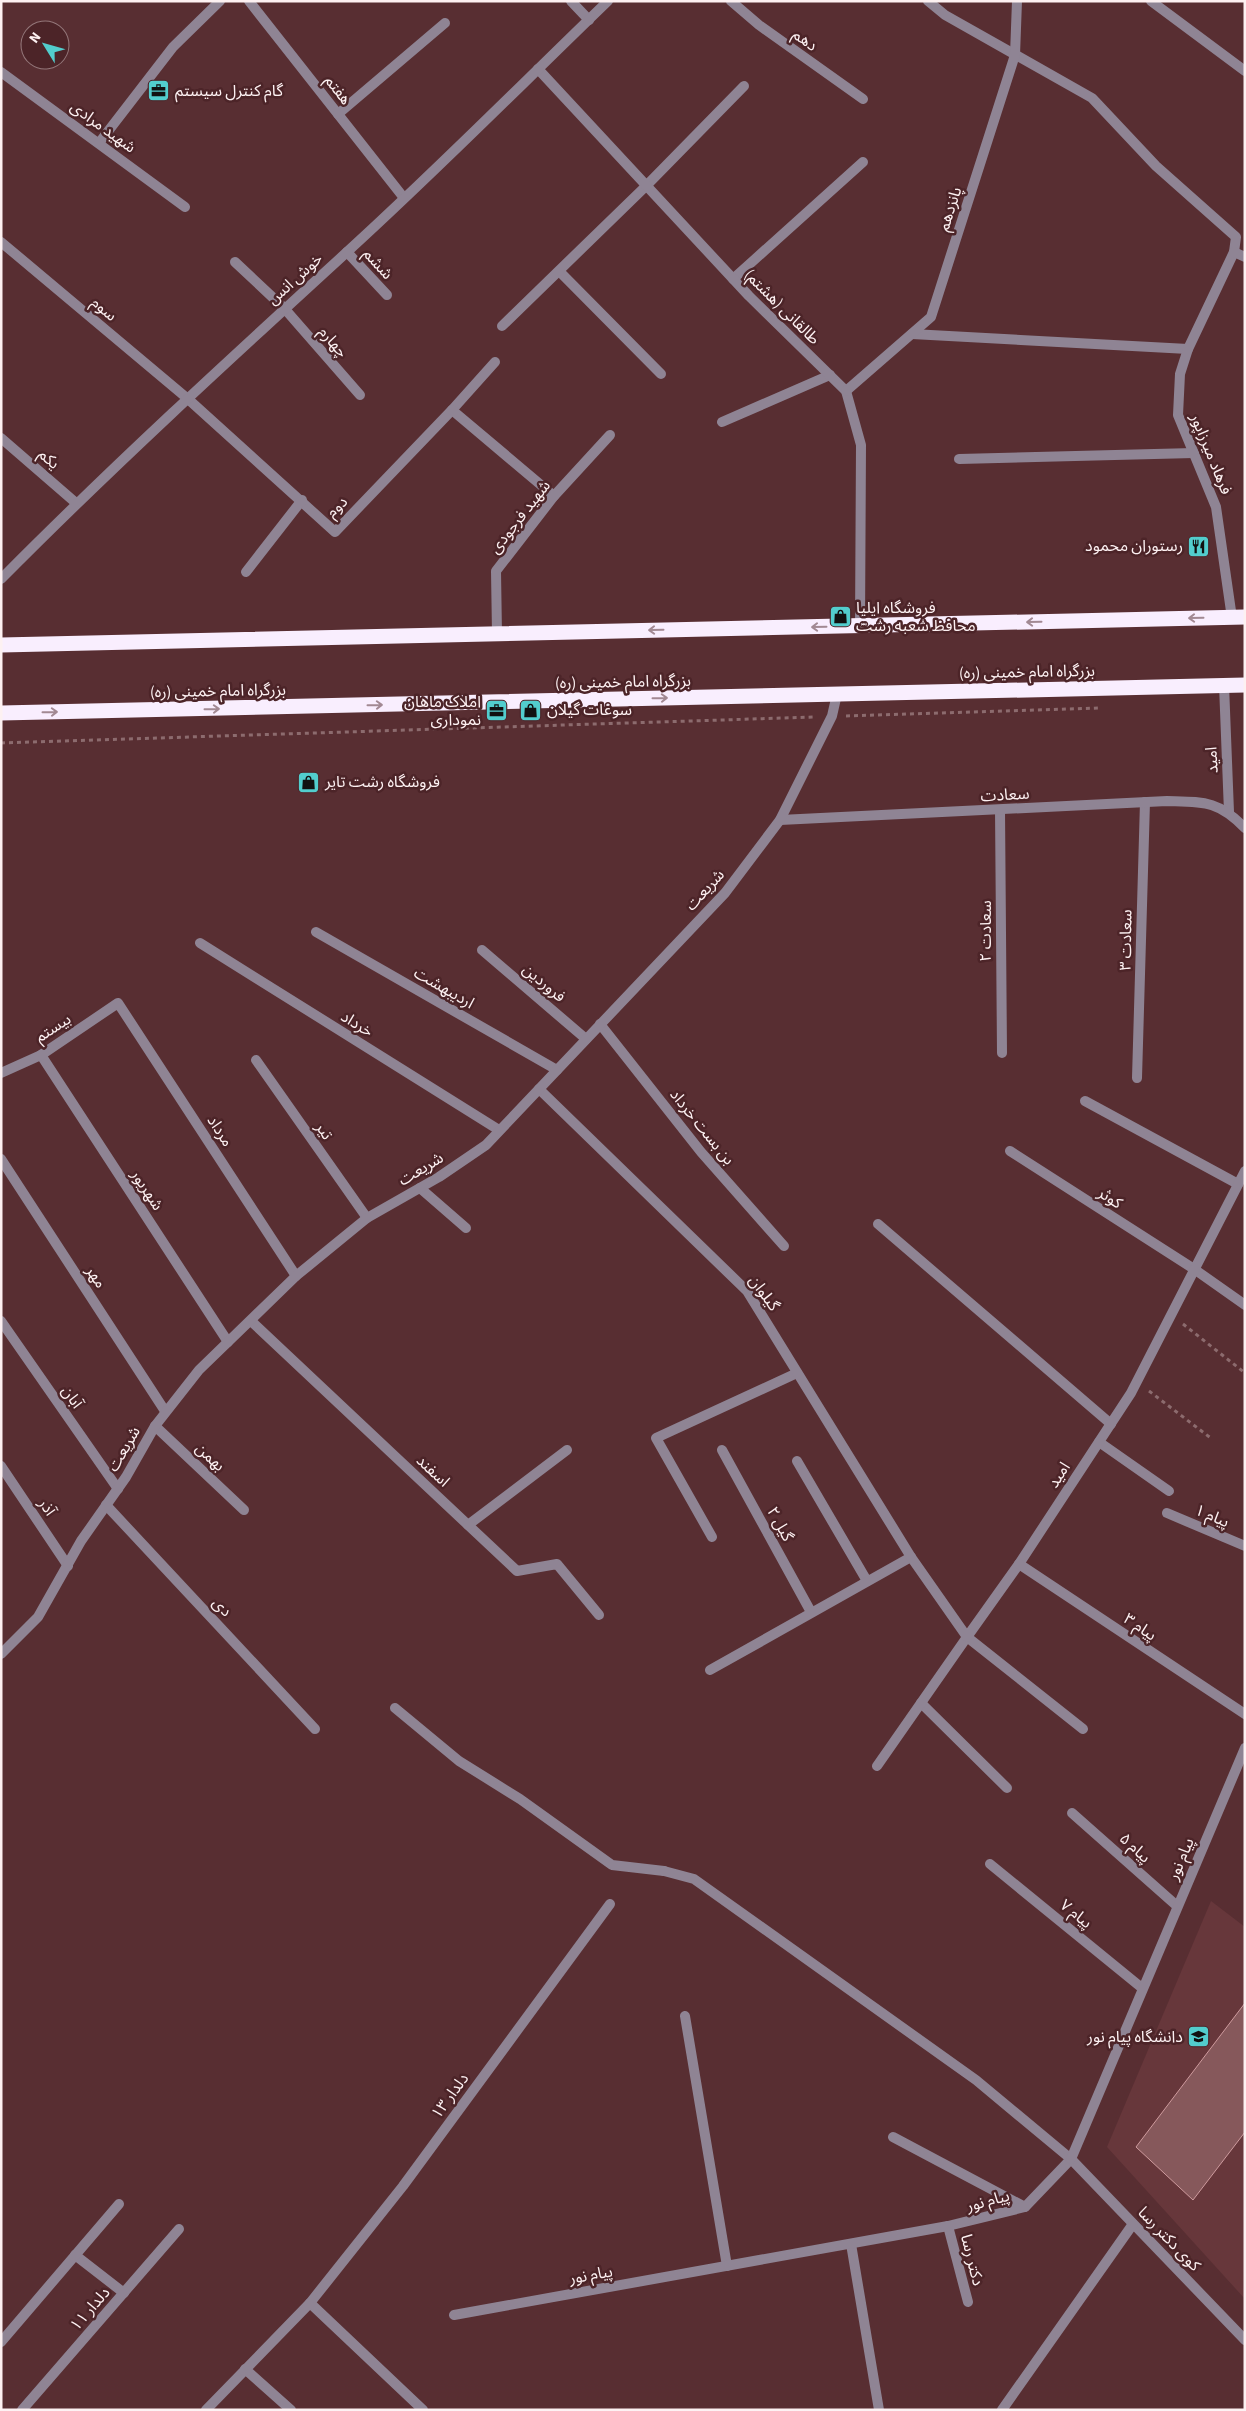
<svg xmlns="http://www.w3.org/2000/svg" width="1246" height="2411" font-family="'Source Sans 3','Noto Sans Arabic',sans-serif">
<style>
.built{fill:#67373b}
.building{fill:#86585b;stroke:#ce9b9e}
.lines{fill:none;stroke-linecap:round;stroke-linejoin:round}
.path{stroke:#8c6b6e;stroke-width:3;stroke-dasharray:4 4;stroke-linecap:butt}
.lane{stroke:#8f8494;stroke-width:10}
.street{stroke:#8f8494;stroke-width:10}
.highway{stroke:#f9eefe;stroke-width:15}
.oneway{stroke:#a28993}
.labels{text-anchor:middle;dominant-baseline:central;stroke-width:5;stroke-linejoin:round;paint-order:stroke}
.street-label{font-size:16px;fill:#fdf1f2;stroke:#4c2428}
.poi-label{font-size:16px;fill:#fdf1f2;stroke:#4c2428;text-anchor:start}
</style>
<rect width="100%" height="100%" fill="#582e32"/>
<polygon class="built" points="1211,1901 1245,1927 1245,2299 1107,2147"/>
<polygon class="building" points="1245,2003 1245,2132 1193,2200 1136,2147"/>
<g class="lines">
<g class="path">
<polyline points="846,716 1098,708"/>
<polyline points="1,743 815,717"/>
<polyline points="1183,1324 1245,1373"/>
<polyline points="1149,1391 1212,1439"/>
</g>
<g class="lane">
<polyline points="249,1 404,198"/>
<polyline points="571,1 589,20"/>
<polyline points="731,1 759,25 863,99"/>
<polyline points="1151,1 1245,71"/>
<polyline points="1,72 185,207"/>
<polyline points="338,114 445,23"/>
<polyline points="99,143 173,47 220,1"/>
<polyline points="235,262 284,308 360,395"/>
<polyline points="560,272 661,374"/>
<polyline points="733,279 863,162"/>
<polyline points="502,326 646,186 744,86"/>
<polyline points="912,334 1188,349"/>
<polyline points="188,399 335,532 452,410 495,362"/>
<polyline points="452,410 554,496"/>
<polyline points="722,422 830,375"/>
<polyline points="959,459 1194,453"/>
<polyline points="246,572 302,500"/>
<polyline points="497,634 496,571 554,496 610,435"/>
<polyline points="1224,685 1229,812"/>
<polyline points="1000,810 1002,1053"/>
<polyline points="316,932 557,1070"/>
<polyline points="200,943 499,1130"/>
<polyline points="482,950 586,1039"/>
<polyline points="600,1024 701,1152 784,1246"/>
<polyline points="41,1055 228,1342"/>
<polyline points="256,1060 367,1218"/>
<polyline points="1,1073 41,1055 118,1003 296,1276"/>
<polyline points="1137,1078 1145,802"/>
<polyline points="1085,1101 1238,1184"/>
<polyline points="1010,1151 1194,1269 1245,1305"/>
<polyline points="1,1159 165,1411"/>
<polyline points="420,1188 466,1228"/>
<polyline points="878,1224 1111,1424"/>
<polyline points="1,1321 118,1489"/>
<polyline points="251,1321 517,1571 557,1564 599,1615"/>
<polyline points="155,1426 244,1510"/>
<polyline points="1099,1442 1169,1491"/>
<polyline points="722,1450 811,1612"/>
<polyline points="797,1461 867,1581"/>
<polyline points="1,1466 68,1566"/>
<polyline points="106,1505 315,1729"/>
<polyline points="1167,1513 1245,1546"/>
<polyline points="468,1525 567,1450"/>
<polyline points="712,1537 656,1438 797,1373"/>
<polyline points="710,1670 911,1557"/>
<polyline points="921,1703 1007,1788"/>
<polyline points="395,1708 459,1761 520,1799 612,1865 664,1871"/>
<polyline points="877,1766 967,1637 1083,1729"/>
<polyline points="1072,1813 1177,1906"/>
<polyline points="990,1864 1142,1988"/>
<polyline points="685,2016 727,2266"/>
<polyline points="893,2137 1025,2207"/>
<polyline points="948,2226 968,2302"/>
<polyline points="851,2244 879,2410"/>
<polyline points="75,2255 124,2293"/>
<polyline points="310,2303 423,2410"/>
<polyline points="454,2315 948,2226 1025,2207 1071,2159"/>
<polyline points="1,2342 119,2204"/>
<polyline points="245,2369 291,2410"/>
<polyline points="22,2410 179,2229"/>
</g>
<g class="street">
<polyline points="928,1 945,15 1092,98 1156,166 1236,237 1234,252 1188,349 1180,374 1178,415 1216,507 1232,618"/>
<polyline points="538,69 749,296 846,391 861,445 860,626"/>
<polyline points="1,242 188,399"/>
<polyline points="347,252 387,295"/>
<polyline points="1234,252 1245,257"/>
<polyline points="846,391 931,317 1015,55 1017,1"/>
<polyline points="1,438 76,503"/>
<path d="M1 579C113 466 230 359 347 252 436 171 521 85 608 1"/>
<path d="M780 820 1167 801C1203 802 1218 800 1245 828"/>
<polyline points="539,1089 747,1291 911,1557 967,1637 1019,1564 1131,1393 1245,1171"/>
<polyline points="1019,1564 1245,1714"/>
<polyline points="1,1654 38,1617 81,1541 126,1477 155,1426 199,1370 296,1276 367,1218 439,1177 486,1145 725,893 780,820 832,716 837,694"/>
<polyline points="664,1871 694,1879 976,2080 1071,2159 1245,2340"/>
<polyline points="1071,2159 1245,1748"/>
<polyline points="206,2410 310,2303 403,2186 610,1904"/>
<polyline points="1002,2410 1133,2224"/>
</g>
<g class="highway">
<polyline points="1,645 1245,617"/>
<polyline points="1,713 1245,685"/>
</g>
</g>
<defs><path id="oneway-shaft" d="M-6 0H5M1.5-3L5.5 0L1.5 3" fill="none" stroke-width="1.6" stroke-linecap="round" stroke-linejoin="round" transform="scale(1.25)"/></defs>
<g class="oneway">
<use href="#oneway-shaft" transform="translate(1196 618) rotate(179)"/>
<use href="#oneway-shaft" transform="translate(1034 622) rotate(179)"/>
<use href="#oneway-shaft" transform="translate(819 627) rotate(179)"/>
<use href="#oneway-shaft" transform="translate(656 630) rotate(179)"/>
<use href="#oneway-shaft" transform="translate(660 698) rotate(-1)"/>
<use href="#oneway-shaft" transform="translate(375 705) rotate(-1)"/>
<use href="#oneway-shaft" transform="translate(212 709) rotate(-1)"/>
<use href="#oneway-shaft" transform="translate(50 712) rotate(-1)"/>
</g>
<defs>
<symbol id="office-square" viewBox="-11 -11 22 22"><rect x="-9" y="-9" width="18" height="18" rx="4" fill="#52cdcd" stroke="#4c2428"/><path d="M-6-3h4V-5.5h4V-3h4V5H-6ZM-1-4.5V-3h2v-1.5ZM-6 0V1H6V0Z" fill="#111"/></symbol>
<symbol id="restaurant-square" viewBox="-11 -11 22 22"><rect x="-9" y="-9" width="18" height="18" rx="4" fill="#52cdcd" stroke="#4c2428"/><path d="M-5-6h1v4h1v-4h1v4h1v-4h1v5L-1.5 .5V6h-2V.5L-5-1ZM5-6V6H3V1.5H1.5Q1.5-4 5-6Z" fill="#111"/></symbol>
<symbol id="shop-square" viewBox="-11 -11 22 22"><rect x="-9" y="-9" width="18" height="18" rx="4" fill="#52cdcd" stroke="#4c2428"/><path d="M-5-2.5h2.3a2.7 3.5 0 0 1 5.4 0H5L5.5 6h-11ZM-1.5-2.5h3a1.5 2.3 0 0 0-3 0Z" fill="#111"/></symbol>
<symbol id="university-square" viewBox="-11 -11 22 22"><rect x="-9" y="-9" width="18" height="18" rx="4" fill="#52cdcd" stroke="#4c2428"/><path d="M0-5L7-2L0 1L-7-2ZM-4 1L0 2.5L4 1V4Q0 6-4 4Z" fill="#111"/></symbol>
</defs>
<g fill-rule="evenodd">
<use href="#office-square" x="146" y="78" width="25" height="25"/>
<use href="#restaurant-square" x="1186" y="534" width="25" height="25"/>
<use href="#shop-square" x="828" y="604" width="25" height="25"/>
<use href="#shop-square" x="518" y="698" width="25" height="25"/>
<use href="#office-square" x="484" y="698" width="25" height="25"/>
<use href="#shop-square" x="296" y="770" width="25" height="25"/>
<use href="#university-square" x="1186" y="2024" width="25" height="25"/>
</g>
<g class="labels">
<g class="street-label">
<text transform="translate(805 40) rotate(36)">دهم</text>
<text transform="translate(338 90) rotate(52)">هفتم</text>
<text transform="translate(103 127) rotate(36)">شهید مرادی</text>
<text transform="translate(950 209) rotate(-72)">پانزدهم</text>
<text transform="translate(378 264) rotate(48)">ششم</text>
<text transform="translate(295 279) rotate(-42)">خوش انس</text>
<text transform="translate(782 307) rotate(45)">طالقانی (هشتم)</text>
<text transform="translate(104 309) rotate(40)">سوم</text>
<text transform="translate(333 342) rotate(49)">چهارم</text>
<text transform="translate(1211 454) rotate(68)">فرهاد میرزاپور</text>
<text transform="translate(49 459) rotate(41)">یکم</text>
<text transform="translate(337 507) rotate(-44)">دوم</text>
<text transform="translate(520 517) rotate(-52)">شهید فرجودی</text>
<text transform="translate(1027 672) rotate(-1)">بزرگراه امام خمینی (ره)</text>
<text transform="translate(623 682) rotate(-1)">بزرگراه امام خمینی (ره)</text>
<text transform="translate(218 691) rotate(-1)">بزرگراه امام خمینی (ره)</text>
<text transform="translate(1212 760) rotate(-93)">امید</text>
<text transform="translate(1005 795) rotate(-3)">سعادت</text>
<text transform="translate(705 890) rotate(-48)">شریعت</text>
<text transform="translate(986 931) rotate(-90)">سعادت ۲</text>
<text transform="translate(1126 940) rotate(-89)">سعادت ۳</text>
<text transform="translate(544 983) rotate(40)">فروردین</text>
<text transform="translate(444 988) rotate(30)">اردیبهشت</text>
<text transform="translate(357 1024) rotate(32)">خرداد</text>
<text transform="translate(53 1028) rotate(-33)">بیستم</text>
<text transform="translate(702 1127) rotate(51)">بن بست خرداد</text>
<text transform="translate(220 1131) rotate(57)">مرداد</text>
<text transform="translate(324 1131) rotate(55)">تیر</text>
<text transform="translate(421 1169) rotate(-31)">شریعت</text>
<text transform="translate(147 1190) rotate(57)">شهریور</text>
<text transform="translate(1110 1198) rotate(33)">کوثر</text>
<text transform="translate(96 1277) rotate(57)">مهر</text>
<text transform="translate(764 1293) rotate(54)">گیلوان</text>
<text transform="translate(72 1397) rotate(55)">آبان</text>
<text transform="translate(124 1449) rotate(-60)">شریعت</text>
<text transform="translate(210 1457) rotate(43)">بهمن</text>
<text transform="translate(433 1471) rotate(43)">اسفند</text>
<text transform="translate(1059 1475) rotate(-57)">امید</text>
<text transform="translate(47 1507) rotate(56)">آذر</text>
<text transform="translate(1212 1516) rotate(23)">پیام ۱</text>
<text transform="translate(780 1524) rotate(61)">گیل ۲</text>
<text transform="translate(222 1607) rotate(47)">دی</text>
<text transform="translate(1140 1627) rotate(34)">پیام ۳</text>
<text transform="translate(1135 1848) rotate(42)">پیام ۵</text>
<text transform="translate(1181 1859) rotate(-67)">پیام نور</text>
<text transform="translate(1076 1914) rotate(39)">پیام ۷</text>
<text transform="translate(450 2096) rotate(-54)">دلدار ۱۳</text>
<text transform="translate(988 2201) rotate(-15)">پیام نور</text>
<text transform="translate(1169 2239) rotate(46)">کوی دکتر رسا</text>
<text transform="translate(972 2260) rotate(76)">دکتر رسا</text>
<text transform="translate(591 2275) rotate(-10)">پیام نور</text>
<text transform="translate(90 2309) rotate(-49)">دلدار ۱۱</text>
</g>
<g class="poi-label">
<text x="175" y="91">گام کنترل سیستم</text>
<text x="1183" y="546" text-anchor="end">رستوران محمود</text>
<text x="856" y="608">فروشگاه ایلیا<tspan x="856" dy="18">محافظ شعبه رشت</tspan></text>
<text x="481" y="702" text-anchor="end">املاک ماهان<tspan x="481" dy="18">نموداری</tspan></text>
<text x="547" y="710">سوغات گیلان</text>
<text x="325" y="782">فروشگاه رشت تاير</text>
<text x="1183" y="2037" text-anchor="end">دانشگاه پیام نور</text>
</g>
</g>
<rect width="1246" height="2411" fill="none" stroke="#fdf1f2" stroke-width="5"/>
<g transform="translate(45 45) rotate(307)"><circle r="24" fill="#4c2428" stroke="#937679"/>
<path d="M0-4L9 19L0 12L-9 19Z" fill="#52cdcd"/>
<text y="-8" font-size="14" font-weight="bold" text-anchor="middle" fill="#fdf1f2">N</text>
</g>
</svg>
